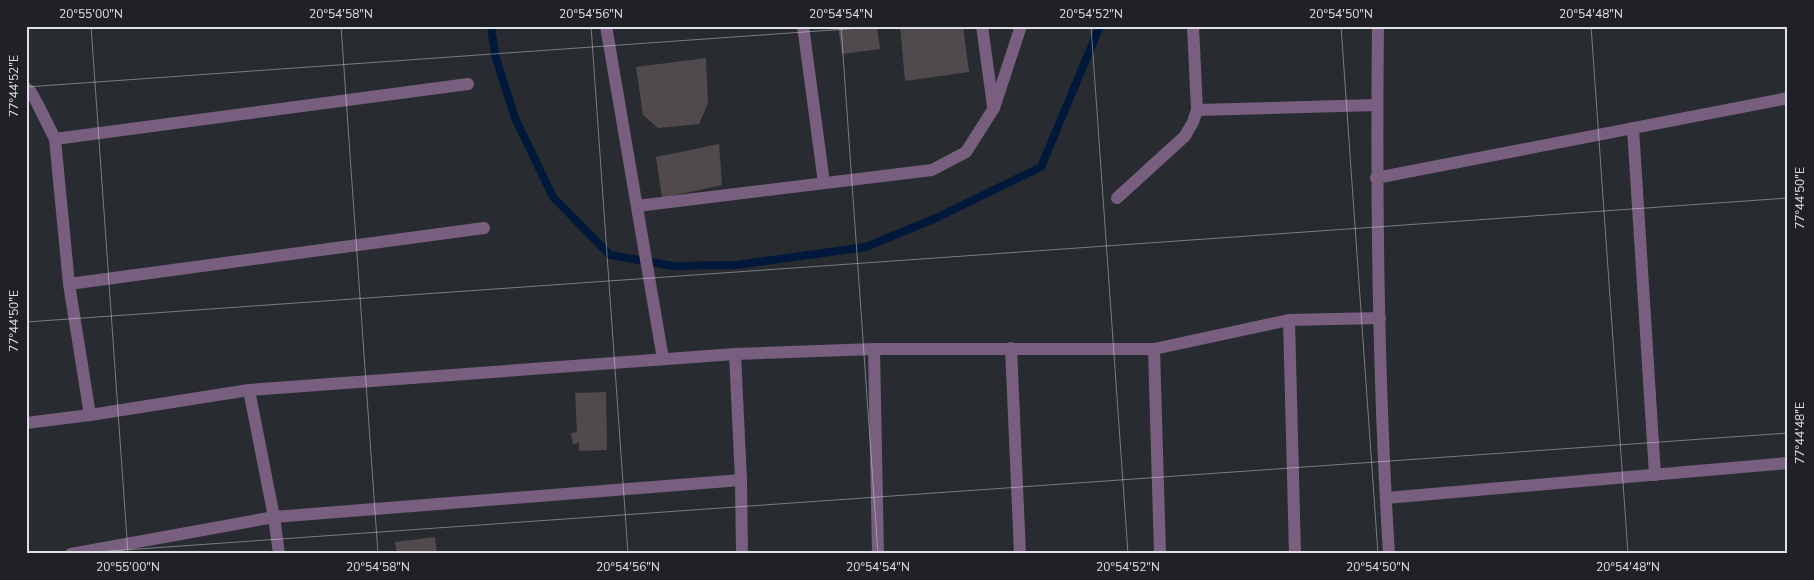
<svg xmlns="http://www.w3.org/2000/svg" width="1814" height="580" font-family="'Nunito Sans',sans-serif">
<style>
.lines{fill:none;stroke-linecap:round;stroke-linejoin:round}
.stream{stroke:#00193a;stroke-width:8}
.building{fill:#514a4c}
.minor{stroke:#785f80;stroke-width:12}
.ticks{fill:none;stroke:#dee0e3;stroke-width:1;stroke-opacity:0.45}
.neatline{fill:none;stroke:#dee0e3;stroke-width:2}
.ticks-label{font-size:12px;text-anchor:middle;fill:#dee0e3}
</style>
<rect width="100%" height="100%" fill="#282b30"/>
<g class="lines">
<polyline class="stream" points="491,26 495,55 515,118 553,197 610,255 673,266 736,265 866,247 936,218 1041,167 1100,26"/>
</g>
<g class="building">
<polygon points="838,26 877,26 880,49 842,54"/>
<polygon points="900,26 963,26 969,72 905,81"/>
<polygon points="706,58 708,103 699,124 658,128 643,115 636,67"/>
<polygon points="719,144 722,185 662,198 656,157"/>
<polygon points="606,392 607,450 579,451 579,443 573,444 571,433 577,432 575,393"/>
<polygon points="435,537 437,554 397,554 395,542"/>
</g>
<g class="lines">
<g class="minor">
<polyline points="606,26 663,359"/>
<polyline points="803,26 824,183"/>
<polyline points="982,26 993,106"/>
<path d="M1378 26C1376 202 1378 378 1389 554"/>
<polyline points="26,88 31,92 37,103 55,139 69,284 90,415"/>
<polyline points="1197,110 1377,105"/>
<polyline points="1633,128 1655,475"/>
<polyline points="55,139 468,84"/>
<polyline points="1376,178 1788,98"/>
<polyline points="1117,198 1185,136 1193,122 1197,110 1193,26"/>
<polyline points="637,206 932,170 966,152 994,108 1021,26"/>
<polyline points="69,284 484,228"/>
<polyline points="1289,320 1295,554"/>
<polyline points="1011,348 1020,554"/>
<polyline points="874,349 878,554"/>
<polyline points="1154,349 1160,554"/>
<polyline points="735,354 741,480 742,554"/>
<polyline points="249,390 274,517 279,554"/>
<polyline points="26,423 90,415 249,390 735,354 874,349 1154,349 1289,320 1380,318"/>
<polyline points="1386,498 1788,463"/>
<polyline points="71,554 274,517 741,480"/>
</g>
</g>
<path class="ticks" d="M91 26 128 554M341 26 378 554M591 26 628 554M841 26 878 554M1091 26 1128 554M1341 26 1378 554M1591 26 1628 554M26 87 889 26M26 322 1788 198M67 554 1788 433"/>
<rect width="1814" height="580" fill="none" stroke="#1f2126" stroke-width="55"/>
<rect x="28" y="28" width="1758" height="524" class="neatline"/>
<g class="ticks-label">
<text x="91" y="18">20°55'00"N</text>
<text x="341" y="18">20°54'58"N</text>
<text x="591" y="18">20°54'56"N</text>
<text x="841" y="18">20°54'54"N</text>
<text x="1091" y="18">20°54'52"N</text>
<text x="1341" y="18">20°54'50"N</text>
<text x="1591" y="18">20°54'48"N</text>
<text transform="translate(14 86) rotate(-90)" y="4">77°44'52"E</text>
<text transform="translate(1800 198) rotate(-90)" y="4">77°44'50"E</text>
<text transform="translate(14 321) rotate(-90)" y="4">77°44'50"E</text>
<text transform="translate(1800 433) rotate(-90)" y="4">77°44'48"E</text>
<text x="128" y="571">20°55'00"N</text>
<text x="378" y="571">20°54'58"N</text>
<text x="628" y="571">20°54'56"N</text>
<text x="878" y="571">20°54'54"N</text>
<text x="1128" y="571">20°54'52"N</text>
<text x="1378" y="571">20°54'50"N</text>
<text x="1628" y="571">20°54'48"N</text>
</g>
</svg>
